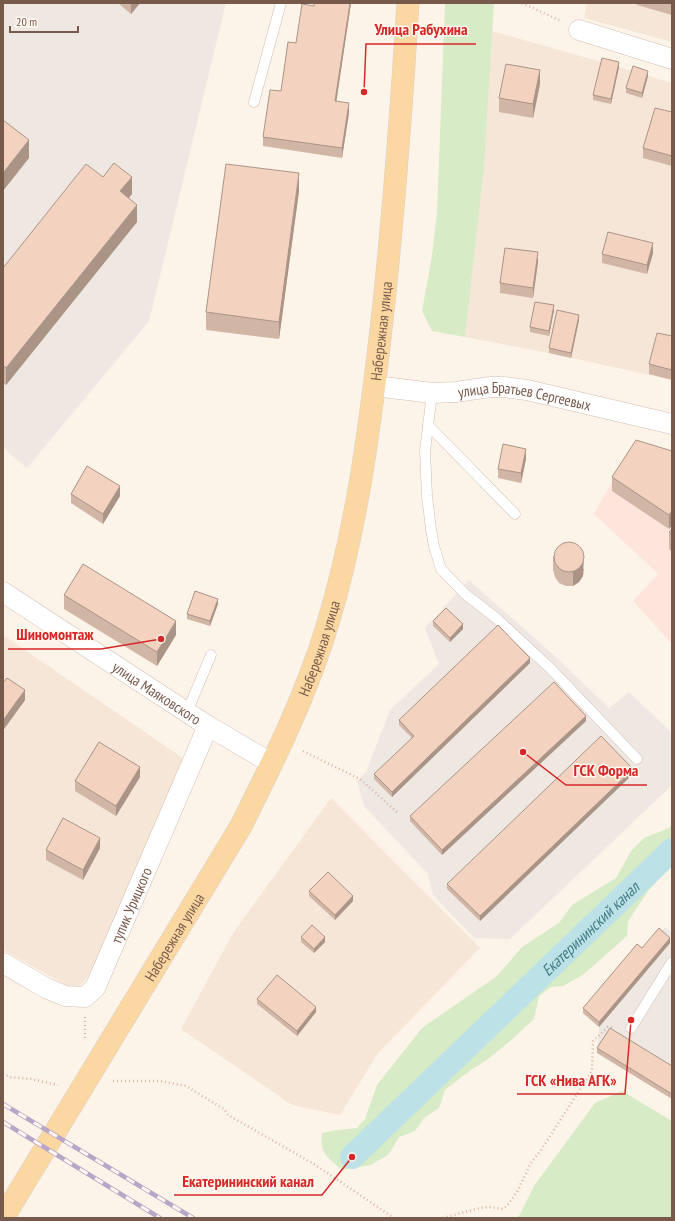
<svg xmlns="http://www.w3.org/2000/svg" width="675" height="1221" font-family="'PT Sans Narrow',sans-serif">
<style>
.residential{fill:#f5e6d7}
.commercial{fill:#fde5dc}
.industrial{fill:#eee7e2}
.green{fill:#d6ebc6}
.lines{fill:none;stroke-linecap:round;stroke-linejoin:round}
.canal{stroke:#bce2e7;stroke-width:24}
.service-casing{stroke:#d2beb0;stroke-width:11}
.minor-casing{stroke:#d2beb0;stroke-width:21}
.primary-casing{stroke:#d9d1cd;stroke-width:23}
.path{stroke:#d8b6a2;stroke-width:2.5;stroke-dasharray:1 3;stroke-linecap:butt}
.service{stroke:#fff;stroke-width:10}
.minor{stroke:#fff;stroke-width:20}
.primary{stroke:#fbd7a1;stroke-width:22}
.rail-casing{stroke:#b7a6c8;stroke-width:4.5}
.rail{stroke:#fff8ef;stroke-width:3;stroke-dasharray:9;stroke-linecap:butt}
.wall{fill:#d1b5a5}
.shaded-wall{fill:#aa9486}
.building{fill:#f3d3c0;stroke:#aa9486}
.labels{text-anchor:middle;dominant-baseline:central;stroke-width:3;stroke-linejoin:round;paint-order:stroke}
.street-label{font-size:15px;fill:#785a4b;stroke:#fff8ef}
.water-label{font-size:16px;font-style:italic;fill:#417b84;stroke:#fff8ef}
.leader{fill:none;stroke:#d62828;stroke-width:1.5}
.callout-dot{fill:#d62828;stroke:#fff8ef;stroke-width:1.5}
.callout-label{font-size:16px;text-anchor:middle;font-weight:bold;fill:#d62828;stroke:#fff8ef;stroke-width:3;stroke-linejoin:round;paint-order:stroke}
</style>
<rect width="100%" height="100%" fill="#fdf4e9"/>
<g class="residential">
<polygon points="587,3 672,3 672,42 584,18"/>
<polygon points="492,31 619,67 672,83 672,380 549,353 465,337 484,169"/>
<polygon points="3,635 193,765 196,776 87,978 83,983 77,987 68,986 3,950"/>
<polygon points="331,798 480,948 378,1053 340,1115 292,1105 181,1029 233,933"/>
</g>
<polygon class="commercial" points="634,442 672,452 672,644 633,601 658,574 594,514"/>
<g class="industrial">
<polygon points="3,3 226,3 149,321 27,468 3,448"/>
<polygon points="469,580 558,659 609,708 629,692 672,733 672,785 510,939 474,938 433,895 428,874 364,806 357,781 366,772 390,710 439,664 425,628"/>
<polygon points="665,927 672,933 672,1099 597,1053 599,1027 583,1013 642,953"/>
</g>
<g class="green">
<polygon points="445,3 494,3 484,169 465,337 432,331 422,311 432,256 437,213"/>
<path d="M672 824V864L649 890 628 921 627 936 584 974 563 986 551 987 539 996 534 1019 509 1042 488 1059 468 1072 445 1090 439 1108 424 1118 415 1131 399 1137 389 1154 371 1165 342 1170C329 1158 319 1153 322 1133L338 1130 357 1128 365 1119 377 1085 422 1028 497 976 522 947 559 923 572 905 616 878 631 851 644 838 669 828Z"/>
<polygon points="622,1091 672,1121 672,1218 514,1218 519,1216 534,1186 595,1103"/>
</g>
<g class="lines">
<path class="canal" id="s1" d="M352 1157 672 850"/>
<defs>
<g id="service">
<polyline points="254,102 281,3"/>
<polyline points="432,393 425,451 427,496 431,529 434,546 441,569 465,594 496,618 550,668 637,759"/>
<polyline points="428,425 515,514"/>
<polyline points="187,712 211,655"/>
<polyline points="631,1028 672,962"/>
</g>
<g id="minor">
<polyline points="579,30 672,59"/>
<path id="s2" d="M375 386 432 393 456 392 490 387H503L527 390 672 424"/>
<path id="s3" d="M3 592 208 726 273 764"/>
<path id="s4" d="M3 963 46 988 65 996 85 997 95 988 208 726"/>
</g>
<g id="primary">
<path id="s5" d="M3 1218 241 826C274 760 307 694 328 623 356 530 369 434 380 338 393 227 401 115 408 3"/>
</g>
</defs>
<use href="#service" class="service-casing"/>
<use href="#minor" class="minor-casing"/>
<use href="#primary" class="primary-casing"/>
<g class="path">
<polyline points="522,3 561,21"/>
<polyline points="303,751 360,779 398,813"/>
<polyline points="85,1017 85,1038"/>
<polyline points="3,1074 10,1077 31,1079 58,1085"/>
<polyline points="113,1081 160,1081 186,1086 224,1109 228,1115 314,1164 394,1218"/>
<polyline points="443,1218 480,1208 489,1207 503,1209 507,1206 517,1192 531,1163 541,1150 592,1071 593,1041 608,1027 615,1027"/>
</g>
<use href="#service" class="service"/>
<use href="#minor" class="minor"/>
<use href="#primary" class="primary"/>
<defs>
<g id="rail">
<polyline points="3,1104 193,1218"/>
<polyline points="3,1122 160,1218"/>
</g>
</defs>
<use href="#rail" class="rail-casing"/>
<use href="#rail" class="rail"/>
</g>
<g class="wall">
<polygon points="118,3 140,3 131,14"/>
<polygon points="314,3 351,3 336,102 349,113 342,158 263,146 263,137 281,91 296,43 314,6"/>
<polygon points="637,3 672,3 672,15 637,5"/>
<polygon points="619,67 611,104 593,100 593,95"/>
<polygon points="648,76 642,98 626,93 626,88"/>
<polygon points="540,84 533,118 499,112 499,98"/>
<polygon points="672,112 672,166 643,158 643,148"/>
<polygon points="103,177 132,194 129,198 137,222 6,385 3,383 3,268"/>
<polygon points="299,191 279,339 206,330 206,312"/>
<polygon points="653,253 647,274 602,263 602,254"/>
<polygon points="538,262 533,298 500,293 500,283"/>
<polygon points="554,310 549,336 530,332 530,327"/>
<polygon points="579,320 571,358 549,353 549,348"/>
<polygon points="672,336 672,380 649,374 649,364"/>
<polygon points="672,451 672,525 669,529 612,491 612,477"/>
<polygon points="526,459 521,483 498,478 498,469"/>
<polygon points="71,494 120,496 103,524 71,503"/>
<polygon points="672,529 672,552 669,549 669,532"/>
<polygon points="553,556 584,569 583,576 579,582 573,586 566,586 559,583 555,577 553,570"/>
<polygon points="64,595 176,635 157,666 64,609"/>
<polygon points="218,604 210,626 187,619 187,614"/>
<polygon points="433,621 463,629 450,642 433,626"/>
<polygon points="530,663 392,797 374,779 374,774 412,738 399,725 399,720"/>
<polygon points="3,683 25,700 4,729 3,728"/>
<polygon points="586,721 442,855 410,821 410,816"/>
<polygon points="633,774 480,921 447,889 447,884"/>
<polygon points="140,777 116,816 75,791 75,781"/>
<polygon points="100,848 83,880 46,860 46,850"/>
<polygon points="309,891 353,901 335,920 309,896"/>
<polygon points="301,937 325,942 314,953 301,942"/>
<polygon points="670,943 599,1027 583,1013 583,1008 642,948"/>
<polygon points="257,999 316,1012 297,1036 257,1004"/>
<polygon points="597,1048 672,1066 672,1099 597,1053"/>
</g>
<g class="shaded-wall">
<polygon points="131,3 140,3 131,14"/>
<polygon points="350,3 351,3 335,111 335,101"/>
<polygon points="619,62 619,67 611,104 611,99"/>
<polygon points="540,70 540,84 533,118 533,104"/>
<polygon points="648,71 648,76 642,98 642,93"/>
<polygon points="349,103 349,113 342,158 342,148"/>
<polygon points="29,140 29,158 3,191 3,173"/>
<polygon points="299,173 299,191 279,339 279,322"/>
<polygon points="132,177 132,194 120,209 120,191"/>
<polygon points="137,205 137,222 6,385 6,368"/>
<polygon points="653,243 653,253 647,274 647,265"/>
<polygon points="538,252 538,262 533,298 533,288"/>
<polygon points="554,305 554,310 549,336 549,331"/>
<polygon points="579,315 579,320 571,358 571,353"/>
<polygon points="526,449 526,459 521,483 521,473"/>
<polygon points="120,486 120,496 103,524 103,514"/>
<polygon points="672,511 672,525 669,529 669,515"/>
<polygon points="584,555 583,576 579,582 573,586 573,572"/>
<polygon points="218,599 218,604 210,626 210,621"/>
<polygon points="176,621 176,635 157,666 157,652"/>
<polygon points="463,624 463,629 450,642 450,638"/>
<polygon points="530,658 530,663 392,797 392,792"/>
<polygon points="25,690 25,700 4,729 4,719"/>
<polygon points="586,716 586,721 442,855 442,850"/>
<polygon points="140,767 140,777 116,816 116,806"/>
<polygon points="633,769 633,774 480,921 480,916"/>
<polygon points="100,838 100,848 83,880 83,870"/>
<polygon points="353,896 353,901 335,920 335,915"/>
<polygon points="325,937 325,942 314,953 314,949"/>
<polygon points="670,938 670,943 599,1027 599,1022"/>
<polygon points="316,1007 316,1012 297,1036 297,1031"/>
</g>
<g class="building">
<polygon points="314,3 350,3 335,101 349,103 342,148 263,137 270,90 281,91 288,42 296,43 302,4 314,6"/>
<polygon points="602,58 619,62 611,99 593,95"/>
<polygon points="506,64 540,70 533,104 499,98"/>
<polygon points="633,66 648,71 642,93 626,88"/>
<polygon points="655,108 672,112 672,156 643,148"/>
<polygon points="3,120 29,140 3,173"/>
<polygon points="114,163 132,177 120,191 137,205 6,368 3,365 3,268 86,164 103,177"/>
<polygon points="226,164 299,173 279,322 206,312"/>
<polygon points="608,232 653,243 647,265 602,254"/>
<polygon points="505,248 538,252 533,288 500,283"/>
<polygon points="535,302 554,305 549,331 530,327"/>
<polygon points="557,310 579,315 571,353 549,348"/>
<polygon points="657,333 672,336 672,370 649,364"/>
<polygon points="636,440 672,451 672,511 669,515 612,477"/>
<polygon points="503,444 526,449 521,473 498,469"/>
<polygon points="87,466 120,486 103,514 71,494"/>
<polygon points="672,529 672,534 669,532"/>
<circle cx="569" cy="557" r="15"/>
<polygon points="83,564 176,621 157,652 64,595"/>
<polygon points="195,591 218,599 210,621 187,614"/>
<polygon points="446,608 463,624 450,638 433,621"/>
<polygon points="498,625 530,658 392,792 374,774 414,736 399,720"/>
<polygon points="7,678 25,690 4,719 3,718 3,683"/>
<polygon points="554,682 586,716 442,850 410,816"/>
<polygon points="601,736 633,769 480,916 447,884"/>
<polygon points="99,742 140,767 116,806 75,781"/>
<polygon points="63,818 100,838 83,870 46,850"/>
<polygon points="328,872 353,896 335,915 309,891"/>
<polygon points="312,925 325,937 314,949 301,937"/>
<polygon points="659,928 670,938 599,1022 583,1008 637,944 642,948"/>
<polygon points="277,975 316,1007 297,1031 257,999"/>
<polygon points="610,1028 672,1066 672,1094 597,1048"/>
</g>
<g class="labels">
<g class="street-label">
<text stroke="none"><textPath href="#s5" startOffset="977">Набережная улица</textPath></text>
<text stroke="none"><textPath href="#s2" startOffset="151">улица Братьев Сергеевых</textPath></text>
<text stroke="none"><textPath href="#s5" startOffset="653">Набережная улица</textPath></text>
<text stroke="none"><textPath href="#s3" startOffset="184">улица Маяковского</textPath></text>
<text stroke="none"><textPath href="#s4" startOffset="194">тупик Урицкого</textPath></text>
<text stroke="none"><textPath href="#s5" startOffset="329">Набережная улица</textPath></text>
</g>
<g class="water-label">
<text stroke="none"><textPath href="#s1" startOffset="330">Екатерининский канал</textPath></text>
</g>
</g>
<path class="leader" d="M364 92L366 44H476M161 639L101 649H8M523 752L566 785H647M631 1020L625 1094H517M352 1157L322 1195H174"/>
<g class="callout-dot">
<circle cx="364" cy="92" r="4"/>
<circle cx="161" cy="639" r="4"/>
<circle cx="523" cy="752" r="4"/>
<circle cx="631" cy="1020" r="4"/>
<circle cx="352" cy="1157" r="4"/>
</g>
<g class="callout-label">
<text x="421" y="35">Улица Рабухина</text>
<text x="55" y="640">Шиномонтаж</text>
<text x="606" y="776">ГСК Форма</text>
<text x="571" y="1086">ГСК «Нива АГК»</text>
<text x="248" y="1187">Екатерининский канал</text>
</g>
<rect width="675" height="1221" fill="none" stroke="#785a4b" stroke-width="8"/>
<path d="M10 26v6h68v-6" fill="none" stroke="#785a4b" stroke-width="2"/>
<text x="16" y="26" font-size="12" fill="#785a4b" stroke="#fff8ef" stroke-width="3" paint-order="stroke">20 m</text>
</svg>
